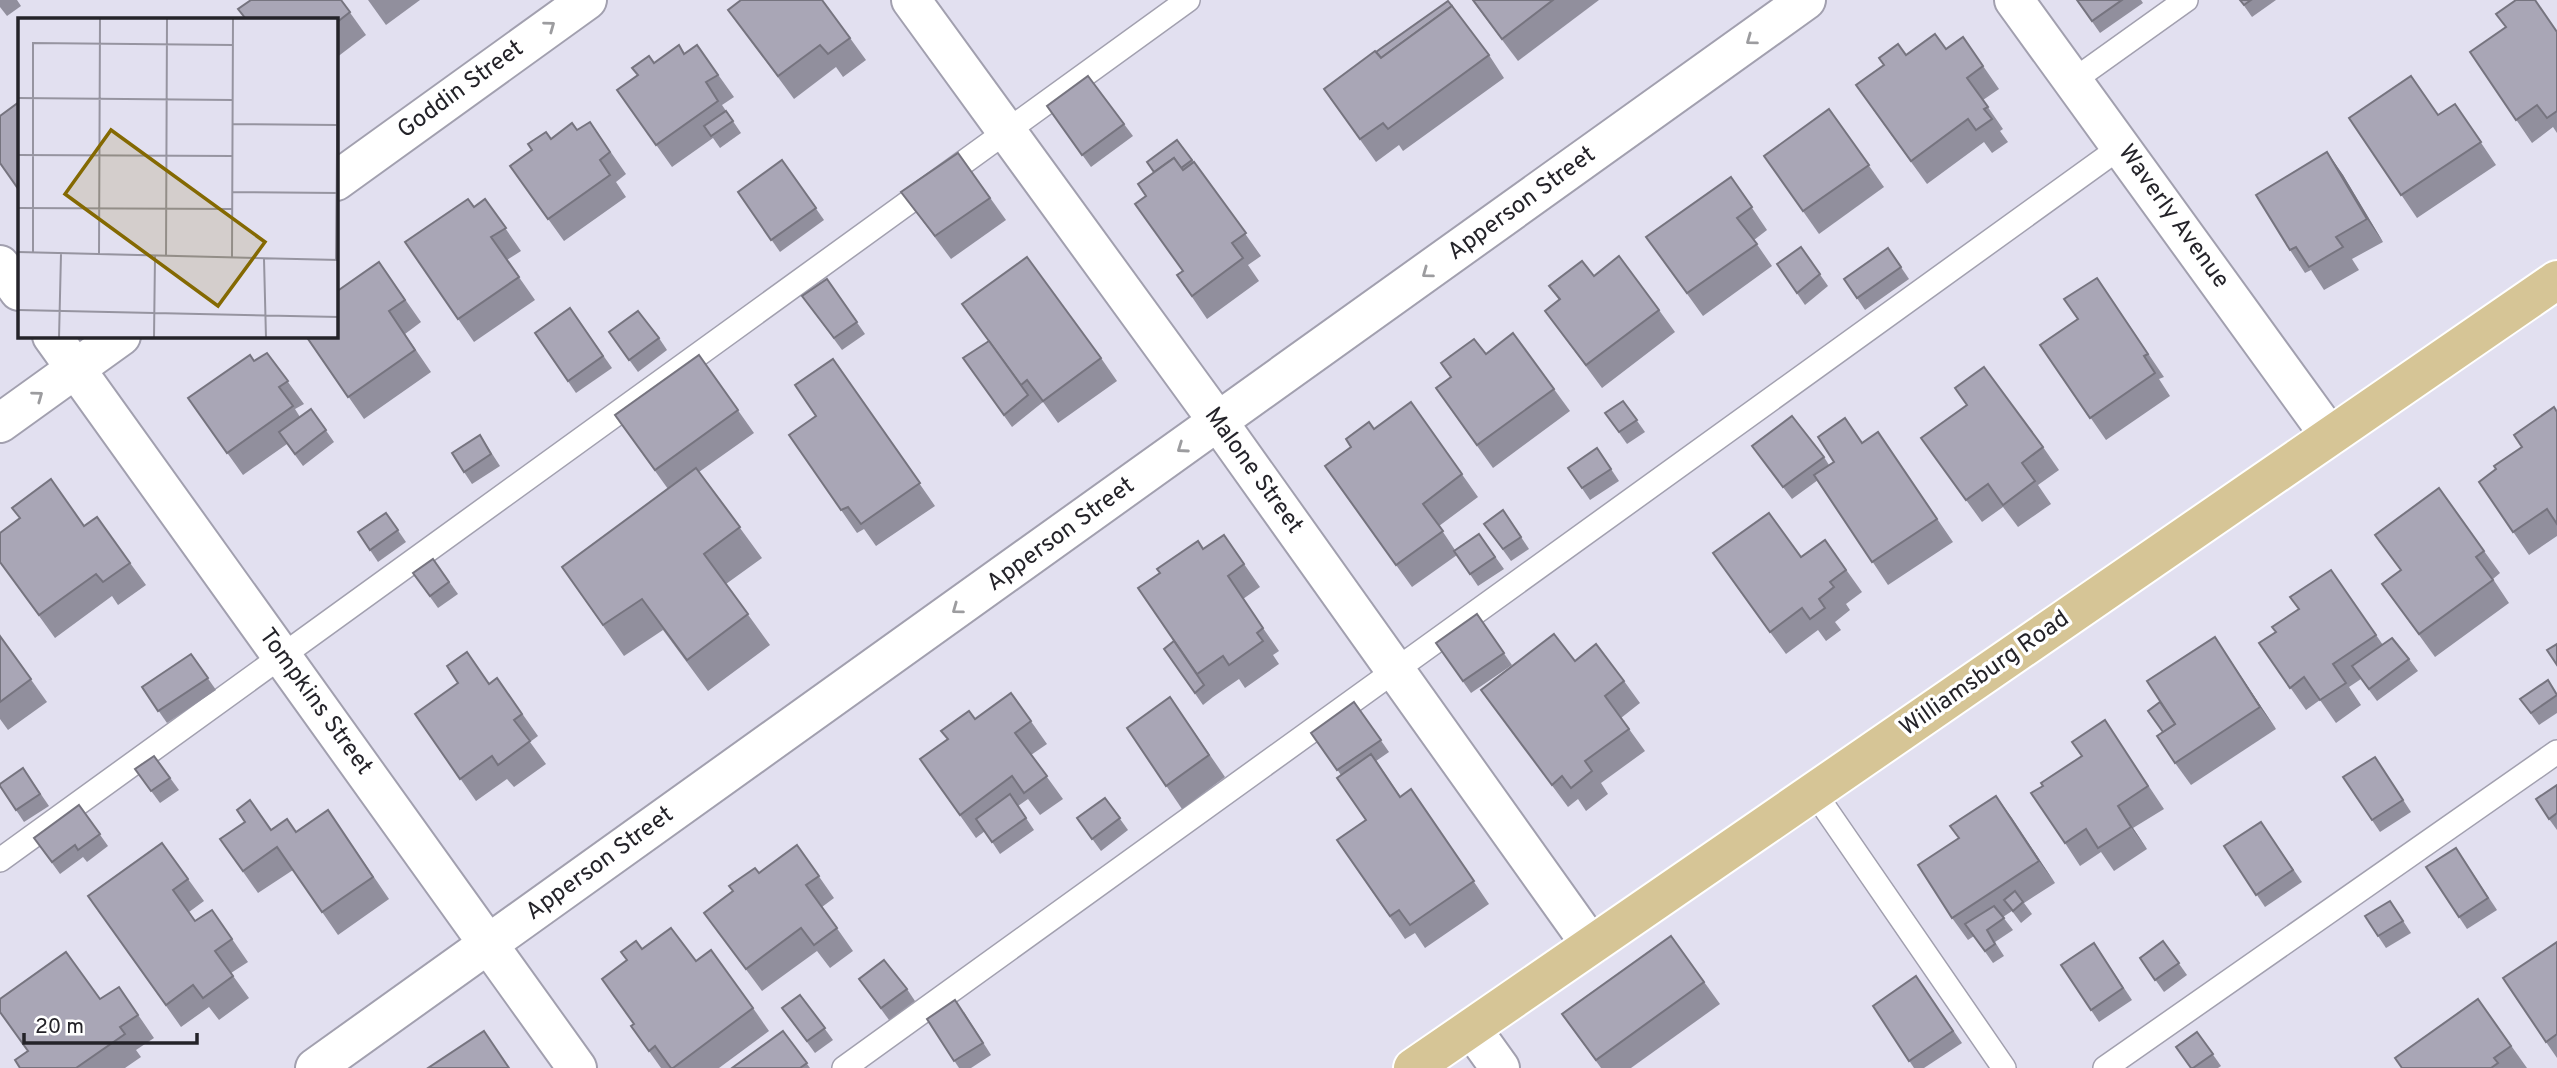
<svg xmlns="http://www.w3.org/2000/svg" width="2557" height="1068" font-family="Overpass,sans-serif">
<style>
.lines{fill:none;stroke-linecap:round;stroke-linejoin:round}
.lane-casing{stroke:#a2a0af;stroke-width:26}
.street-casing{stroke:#a2a0af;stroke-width:42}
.primary-casing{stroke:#fff;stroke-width:42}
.lane{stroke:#fff;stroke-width:23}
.street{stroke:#fff;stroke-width:38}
.primary{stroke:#d6c596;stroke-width:38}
.wall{fill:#918f9d}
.shaded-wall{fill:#76747f}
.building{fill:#a9a6b6;stroke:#76747f;stroke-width:2}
.oneway{stroke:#9c9c9f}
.labels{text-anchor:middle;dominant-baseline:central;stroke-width:7;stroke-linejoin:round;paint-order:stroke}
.street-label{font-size:24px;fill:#242329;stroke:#fff}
.inset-road{fill:none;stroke:#9694a0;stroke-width:2}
.view{fill:#846902;fill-opacity:0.15;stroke:#846902;stroke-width:3.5}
.inset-edge{fill:none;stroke:#242329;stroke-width:3.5}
</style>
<rect width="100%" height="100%" fill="#e2e0f0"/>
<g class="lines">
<defs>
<g id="lane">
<polyline points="2074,80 2186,0"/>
<polyline points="1814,792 2004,1068"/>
<polyline points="0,860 1188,0"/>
<polyline points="844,1068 2122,146"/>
<polyline points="2105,1068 2557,752"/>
</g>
<g id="street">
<polyline points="911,0 1219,423 1591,945"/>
<polyline points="2014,0 2330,436"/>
<polyline points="336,181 587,0"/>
<polyline points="0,265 19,291"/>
<polyline points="52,336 577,1068"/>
<polyline points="0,423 121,336"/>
<polyline points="1472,1029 1500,1068"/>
<polyline points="315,1068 1806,0"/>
</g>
<polyline id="primary" points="1413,1068 2557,280"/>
</defs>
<use href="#lane" class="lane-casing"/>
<use href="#street" class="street-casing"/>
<use href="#primary" class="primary-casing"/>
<use href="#lane" class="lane"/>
<use href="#street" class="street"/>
<use href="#primary" class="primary"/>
</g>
<g class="wall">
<polygon points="0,0 17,0 21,6 7,16 0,7"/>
<polygon points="341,0 366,35 336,58 336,19"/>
<polygon points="368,0 420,0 386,25"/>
<polygon points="1472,0 1599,0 1518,61"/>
<polygon points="2077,0 2141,0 2143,3 2100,33"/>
<polygon points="2240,0 2276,0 2252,17"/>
<polygon points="728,10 850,38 866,60 843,77 836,67 794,99"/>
<polygon points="2557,31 2557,133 2553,127 2532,143 2470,52"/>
<polygon points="1963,37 1999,89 1983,100 2003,129 2000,131 2008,142 1992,153 1984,142 1927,184 1872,108 1906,55 1946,49"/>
<polygon points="679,45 685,54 697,45 734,97 722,105 741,133 720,148 713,138 672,167 617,90"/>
<polygon points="1489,55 1504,78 1403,151 1399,145 1376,162 1324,89"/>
<polygon points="2455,104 2496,165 2417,218 2349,118 2439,115"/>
<polygon points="1047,106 1124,124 1133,136 1091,167"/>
<polygon points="1829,109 1884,187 1819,234 1764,156"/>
<polygon points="590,122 626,174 616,182 626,197 564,241 510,166 532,150 551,139 577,130"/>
<polygon points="1177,140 1194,162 1261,256 1248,265 1259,281 1207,319 1177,275 1182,271 1146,196 1154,172"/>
<polygon points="2327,152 2343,175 2383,242 2352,259 2359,270 2324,290 2311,270 2305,273 2290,250"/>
<polygon points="958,153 1006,220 951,259 901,192"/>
<polygon points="782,160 824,220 780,252 738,192"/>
<polygon points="1731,177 1767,230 1754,240 1772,266 1703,316 1662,259"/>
<polygon points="485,199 521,251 507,260 535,300 474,342 405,242 474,207"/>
<polygon points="1801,247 1828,286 1805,305 1777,264"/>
<polygon points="1888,248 1909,279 1865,310 1844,279"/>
<polygon points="379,262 421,322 405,334 431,372 364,419 306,336"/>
<polygon points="1594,276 1659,310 1675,332 1602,388 1545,311 1559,300 1549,286"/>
<polygon points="2097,278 2164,377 2159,379 2170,396 2106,440 2040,345 2078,319"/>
<polygon points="827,279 865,334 842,350 811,308"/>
<polygon points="570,308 612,368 576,393 535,333"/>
<polygon points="609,332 659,338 667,350 638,372"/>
<polygon points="1513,333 1570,411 1493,468 1452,411 1486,354"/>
<polygon points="267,353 304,404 295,409 300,417 311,409 334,442 303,466 287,444 243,475 188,398 250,355 254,361"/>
<polygon points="699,355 754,433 699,472 762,558 726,584 770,645 708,691 663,630 624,656 562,567 668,489 615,415"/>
<polygon points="963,358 1101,358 1117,381 1058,423 1043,402 1012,427"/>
<polygon points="833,359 935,506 876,546 864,529 857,533 789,435 816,416"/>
<polygon points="1623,401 1645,432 1627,444 1605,413"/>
<polygon points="1411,402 1478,497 1439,526 1455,550 1479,534 1504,569 1478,586 1457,555 1412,587 1341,489 1351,447 1374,429"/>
<polygon points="2557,412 2557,536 2529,555 2479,482 2496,469 2522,447"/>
<polygon points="1878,432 1953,542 1888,585 1818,480 1792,499 1761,458 1824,457 1829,465"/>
<polygon points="480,435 500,466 472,484 464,472"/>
<polygon points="2043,447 2059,470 2038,485 2051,504 2018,527 2003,507 1982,522 1937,460"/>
<polygon points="1597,448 1619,481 1590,500 1568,468"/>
<polygon points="1503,510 1529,549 1511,561 1484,524"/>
<polygon points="386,513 406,542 378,562 358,532"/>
<polygon points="97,517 146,585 118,605 112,596 55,638 0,562 84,526"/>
<polygon points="1224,535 1260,587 1243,599 1279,651 1273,655 1279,664 1245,688 1239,679 1213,697 1203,705 1164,649 1174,641 1160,573 1198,541 1204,549"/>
<polygon points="1825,540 1862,592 1846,604 1850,610 1835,622 1841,630 1826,641 1818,630 1786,654 1729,576 1801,557"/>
<polygon points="2484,551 2500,573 2493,579 2509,603 2435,657 2382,584"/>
<polygon points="433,559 458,594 438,608 413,573"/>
<polygon points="2331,570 2383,645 2409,659 2418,671 2377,701 2361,679 2349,687 2361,705 2336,723 2320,700 2306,710 2259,643 2276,632 2299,609"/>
<polygon points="1477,614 1512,665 1471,693 1436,643"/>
<polygon points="0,636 47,702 8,730 0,719"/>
<polygon points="191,654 216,690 167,723 142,687"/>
<polygon points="2230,660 2276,729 2191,785 2175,763"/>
<polygon points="1575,661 1624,681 1640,703 1621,718 1645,751 1601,783 1608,794 1586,811 1578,799 1568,807 1481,690"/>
<polygon points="497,678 538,736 530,742 546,764 514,787 507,779 476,801 415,714 489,684"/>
<polygon points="1011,693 1047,744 1031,755 1063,799 1040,815 1028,799 1018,806 1034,830 1000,854 985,831 976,838 920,759"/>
<polygon points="2557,693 2557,713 2539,725 2520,699"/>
<polygon points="1170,697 1225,777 1182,809 1127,728"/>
<polygon points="1354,702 1389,752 1376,761 1401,797 1411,789 1489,904 1425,948 1415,933 1405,939 1337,840 1366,820 1341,775 1311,733"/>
<polygon points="2120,743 2164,809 2133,828 2147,849 2114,871 2101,852 2080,866 2065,843"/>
<polygon points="154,756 179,790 160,803 135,769"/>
<polygon points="23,768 49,806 24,822 0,786"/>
<polygon points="2383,769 2411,812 2380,832 2343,777"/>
<polygon points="2557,785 2557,830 2549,819"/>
<polygon points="1996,796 2055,883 2024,903 2032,914 2021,923 2012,911 2003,917 2013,930 1995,942 2004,956 1993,963 1974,936 1968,940 1952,918 1959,838"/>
<polygon points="1105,798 1128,830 1101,851 1077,818"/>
<polygon points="79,805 108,846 87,862 83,857 60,874 34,838"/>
<polygon points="328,810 389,899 338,935 293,870 258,893 220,839 271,830 296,832"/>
<polygon points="2261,822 2302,882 2265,907 2224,846"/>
<polygon points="162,843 204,901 189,912 195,921 212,910 248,962 231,973 249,998 219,1020 209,1007 181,1027 88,896"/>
<polygon points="797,845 834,898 822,907 853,951 830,968 817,951 762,991 704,913"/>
<polygon points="2456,848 2497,910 2467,929 2459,917"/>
<polygon points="2390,901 2411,933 2386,948 2378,936"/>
<polygon points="1671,936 1720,1004 1631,1068 1601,1068 1562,1014"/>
<polygon points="2163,941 2187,975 2164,992 2140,958"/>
<polygon points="2557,942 2557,1058 2546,1042"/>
<polygon points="2094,943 2132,1000 2099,1022 2061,965"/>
<polygon points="696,961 753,1008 769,1031 719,1068 661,1068 631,1026"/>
<polygon points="1916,976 1962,1043 1924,1068 1914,1068 1873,1006"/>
<polygon points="859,979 907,989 915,1001 889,1020"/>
<polygon points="119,987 154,1038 136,1050 141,1057 125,1068 20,1068 100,999"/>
<polygon points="800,995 833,1040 815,1053 782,1008"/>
<polygon points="2478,999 2527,1068 2402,1068"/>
<polygon points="964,1012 991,1055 971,1068 959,1068 927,1019"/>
<polygon points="783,1031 810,1068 732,1068"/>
<polygon points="2197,1032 2221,1066 2218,1068 2191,1068"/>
</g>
<g class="shaded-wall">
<polygon points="2327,152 2343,175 2383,242 2367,219"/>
<polygon points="2215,637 2230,660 2276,729 2260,707"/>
<polygon points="1996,796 2012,818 2055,883 2039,861"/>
<polygon points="2118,806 2133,828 2147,849 2131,827"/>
</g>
<g class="building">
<polygon points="251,0 341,0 350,12 336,23 336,19 246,19 238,9"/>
<polygon points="741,0 822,0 850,38 828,54 820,45 778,76 728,10"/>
<polygon points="1473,0 1553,0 1502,39"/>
<polygon points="2077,0 2122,0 2092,21"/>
<polygon points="2240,0 2251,0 2244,5"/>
<polygon points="2516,0 2535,0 2557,32 2557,111 2547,118 2537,105 2516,120 2470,52 2506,27 2496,14"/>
<polygon points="1448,1 1452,6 1381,58 1376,52"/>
<polygon points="1452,6 1489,55 1388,129 1383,123 1360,139 1324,89 1375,51 1381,58"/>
<polygon points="1935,34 1946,49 1963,37 1983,66 1967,78 1988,107 1984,109 1992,119 1976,130 1968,119 1911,161 1856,85 1884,65 1879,58 1898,44 1906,55"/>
<polygon points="679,45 684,54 697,45 718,75 706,82 718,101 656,145 617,90 638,75 632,68 649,56 654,63"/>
<polygon points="1088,76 1124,124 1082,155 1047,106"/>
<polygon points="2411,76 2438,115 2455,104 2481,142 2401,195 2349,118"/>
<polygon points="19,102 19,190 0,163 0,116"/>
<polygon points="1829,109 1869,165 1803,211 1764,156"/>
<polygon points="726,111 733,121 711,136 704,126"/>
<polygon points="590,122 610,152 600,160 610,175 548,219 510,166 532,150 528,144 546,132 551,139 572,123 577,130"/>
<polygon points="1177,140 1192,160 1181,168 1174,158 1154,172 1147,162"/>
<polygon points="2327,152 2367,219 2336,237 2343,247 2309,267 2296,247 2290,250 2256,195"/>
<polygon points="958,153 990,198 935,236 901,192"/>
<polygon points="1174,158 1183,170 1194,162 1246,233 1232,243 1243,258 1192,296 1177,275 1183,271 1135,204 1146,196 1138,184"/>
<polygon points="782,160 816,208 771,240 738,192"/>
<polygon points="1731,177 1752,207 1737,218 1757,244 1687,293 1646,237"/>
<polygon points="468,199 474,207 485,199 506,228 491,237 519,277 458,319 405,242"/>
<polygon points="1801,247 1820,274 1797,293 1777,264"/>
<polygon points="1888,248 1901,267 1857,298 1844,279"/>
<polygon points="1619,256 1659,310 1586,365 1545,311 1560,299 1549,286 1582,261 1594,276"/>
<polygon points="1027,257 1101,358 1043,401 1027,380 1021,385 962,304"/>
<polygon points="379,262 405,300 389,311 415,350 348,397 306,336 336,336 336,292"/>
<polygon points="2097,278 2148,354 2144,356 2155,373 2090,418 2040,345 2078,319 2064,299"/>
<polygon points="827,279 857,322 834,338 802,296"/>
<polygon points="570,308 603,356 568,381 535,333"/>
<polygon points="638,311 659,338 629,360 609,332"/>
<polygon points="1513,333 1554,389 1477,445 1436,388 1451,377 1441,363 1474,339 1486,354"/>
<polygon points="989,341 1028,395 1004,415 963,358"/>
<polygon points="267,353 288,381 279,387 293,406 227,453 188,398 250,355 254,361"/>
<polygon points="699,355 738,410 655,470 615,415"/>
<polygon points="833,359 920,483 861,524 848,507 841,510 789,435 816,416 795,385"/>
<polygon points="1984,367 2043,447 2022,463 2035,481 2003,505 1988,484 1966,500 1921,438 1967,405 1955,388"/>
<polygon points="1623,401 1637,420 1619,432 1605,413"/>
<polygon points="1411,402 1462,474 1423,504 1443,531 1396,565 1325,466 1351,447 1346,439 1369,422 1374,429"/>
<polygon points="2554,407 2557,412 2557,524 2547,509 2513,532 2479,482 2496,469 2494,466 2522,447 2514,435"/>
<polygon points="311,409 326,430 295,454 279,432"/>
<polygon points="1792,416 1824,457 1783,487 1752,446"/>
<polygon points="1845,418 1862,443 1878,432 1937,519 1872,562 1814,475 1834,462 1818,437"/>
<polygon points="480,435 491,454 464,472 452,453"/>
<polygon points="1597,448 1611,469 1582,488 1568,468"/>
<polygon points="696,468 740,527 704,554 748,614 687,660 642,599 603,625 562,567"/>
<polygon points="51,479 84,526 97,517 130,563 103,582 96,574 39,615 0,562 0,533 20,518 12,508"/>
<polygon points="2439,488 2484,551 2476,557 2493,580 2419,634 2382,584 2401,570 2375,535"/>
<polygon points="1503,510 1521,537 1503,549 1484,524"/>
<polygon points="386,513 398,530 370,550 358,532"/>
<polygon points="1769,513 1801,557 1825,540 1846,570 1830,582 1834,587 1819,599 1825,608 1810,619 1802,608 1770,632 1713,553"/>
<polygon points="1479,534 1495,557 1470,574 1454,551"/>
<polygon points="1224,535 1244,564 1228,576 1263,628 1257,633 1263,641 1229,665 1223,656 1197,674 1138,588 1160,573 1157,569 1198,541 1203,549"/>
<polygon points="433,559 449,582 430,596 413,573"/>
<polygon points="2331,570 2376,635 2333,664 2346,683 2320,700 2304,677 2290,688 2259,643 2276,632 2272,627 2299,609 2290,597"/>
<polygon points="1477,614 1504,653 1463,681 1436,643"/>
<polygon points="1554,634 1575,661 1596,644 1624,681 1605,696 1629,729 1585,761 1592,771 1571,788 1562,776 1552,785 1481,690"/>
<polygon points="0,636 31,679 0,702"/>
<polygon points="2215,637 2260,707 2175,763 2157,736 2175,724 2147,681"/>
<polygon points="2392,638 2409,659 2369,689 2352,666"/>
<polygon points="1174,641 1204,685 1195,693 1164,649"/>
<polygon points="2557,644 2557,665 2547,650"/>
<polygon points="467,652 489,684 497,678 522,714 514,720 530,741 498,765 492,756 460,779 415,714 458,683 447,666"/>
<polygon points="191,654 208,678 158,711 142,687"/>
<polygon points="2548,680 2557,695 2531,713 2520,699"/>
<polygon points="1011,693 1031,721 1015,733 1047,776 1024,793 1012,776 960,815 920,759 948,739 941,731 969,711 975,719"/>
<polygon points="1170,697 1209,755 1166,786 1127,728"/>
<polygon points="1354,702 1381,740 1337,770 1311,733"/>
<polygon points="2160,702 2175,724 2163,732 2148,711"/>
<polygon points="2105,720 2148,786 2118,806 2131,827 2098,848 2086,829 2065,843 2031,793 2043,786 2041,783 2082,756 2072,742"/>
<polygon points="1371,754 1400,797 1411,789 1474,881 1410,925 1399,910 1390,916 1337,840 1366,820 1337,778"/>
<polygon points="154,756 170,778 151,791 135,769"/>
<polygon points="2375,757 2403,800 2372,820 2343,777"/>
<polygon points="23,768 40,794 16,810 0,786 0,784"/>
<polygon points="2557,785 2557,813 2549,819 2536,799"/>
<polygon points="1010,794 1026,818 992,842 976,819"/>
<polygon points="1996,796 2039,861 1952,918 1918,865 1959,838 1950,826"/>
<polygon points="1105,798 1120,818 1092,839 1077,818"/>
<polygon points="250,800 271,830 287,819 296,832 328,810 373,877 322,912 277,847 243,871 220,839 245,822 237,810"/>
<polygon points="79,805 100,834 78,850 75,845 52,862 34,838"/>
<polygon points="2261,822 2293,870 2256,895 2224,846"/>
<polygon points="162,843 188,879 173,890 195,921 212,910 232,939 215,951 233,976 203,998 193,985 166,1005 88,896"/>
<polygon points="797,845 819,876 806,885 837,928 814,945 801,928 746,969 704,913 733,891 729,886 755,868 759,873"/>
<polygon points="2456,848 2488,898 2459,917 2426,867"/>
<polygon points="2015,891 2023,902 2013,911 2004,900"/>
<polygon points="2390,901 2403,921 2378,936 2365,916"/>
<polygon points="1994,906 2004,918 1987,930 1995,944 1985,951 1965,924"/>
<polygon points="671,928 696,961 711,950 753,1008 673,1068 671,1068 655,1046 649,1051 631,1026 634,1024 602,979 627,960 621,952 636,941 642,949"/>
<polygon points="1671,936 1704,982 1596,1060 1562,1014"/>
<polygon points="2163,941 2179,963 2155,980 2140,958"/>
<polygon points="2557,942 2557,1034 2546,1042 2503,978"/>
<polygon points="2094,943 2123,988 2091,1010 2061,965"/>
<polygon points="66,952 100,999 119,987 138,1015 120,1027 125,1034 76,1068 20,1068 15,1060 28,1051 0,1012 0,999"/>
<polygon points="884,960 907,989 881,1008 859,979"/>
<polygon points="1916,976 1953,1031 1909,1061 1873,1006"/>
<polygon points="800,995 825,1028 807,1041 782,1008"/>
<polygon points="2478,999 2511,1046 2494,1058 2498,1063 2491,1068 2402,1068 2395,1058"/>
<polygon points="955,1000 983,1043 954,1061 927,1019"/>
<polygon points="484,1031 509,1068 428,1068"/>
<polygon points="783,1031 807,1063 800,1068 732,1068"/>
<polygon points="2197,1032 2213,1054 2193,1068 2191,1068 2176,1047"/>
</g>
<defs><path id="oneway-chevron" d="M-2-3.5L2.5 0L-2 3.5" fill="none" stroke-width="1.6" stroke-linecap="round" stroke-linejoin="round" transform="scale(1.75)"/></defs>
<g class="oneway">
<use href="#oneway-chevron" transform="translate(550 26) rotate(-36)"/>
<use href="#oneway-chevron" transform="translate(1751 40) rotate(144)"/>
<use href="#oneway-chevron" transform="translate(1427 273) rotate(144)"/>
<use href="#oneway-chevron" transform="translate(38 396) rotate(-36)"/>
<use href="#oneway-chevron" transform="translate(1182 448) rotate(145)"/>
<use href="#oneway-chevron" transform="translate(957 609) rotate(144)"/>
</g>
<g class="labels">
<g class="street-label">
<text transform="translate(461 90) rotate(-36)">Goddin Street</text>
<text transform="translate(1522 204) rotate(-36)">Apperson Street</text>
<text transform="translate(2173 217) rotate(54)">Waverly Avenue</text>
<text transform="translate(1253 471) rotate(54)">Malone Street</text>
<text transform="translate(1061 535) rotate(-36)">Apperson Street</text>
<text transform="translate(1985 674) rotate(-35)">Williamsburg Road</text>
<text transform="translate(315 702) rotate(54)">Tompkins Street</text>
<text transform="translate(600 864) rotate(-36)">Apperson Street</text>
</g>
</g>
<g transform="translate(18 18)">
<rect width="320" height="320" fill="#e2e0f0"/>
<path class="inset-road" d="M0 80 215 82M215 106 319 107M0 137 215 138M214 174 321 175M0 190 214 191M0 234 321 242M15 235V25L215 27M81 237 82 0M148 238 149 0M214 240 215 0M246 241 248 320M318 242 320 19M0 292 321 299M41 320 43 236M136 320 137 238"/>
<path class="view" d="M93 112 247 224 200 288 47 176Z"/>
<rect width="320" height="320" class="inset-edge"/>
</g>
<path d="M24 1033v10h173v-10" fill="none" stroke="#242329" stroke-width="3.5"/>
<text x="35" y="1033" font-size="21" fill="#242329" stroke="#ffffff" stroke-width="5" paint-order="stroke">20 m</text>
</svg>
